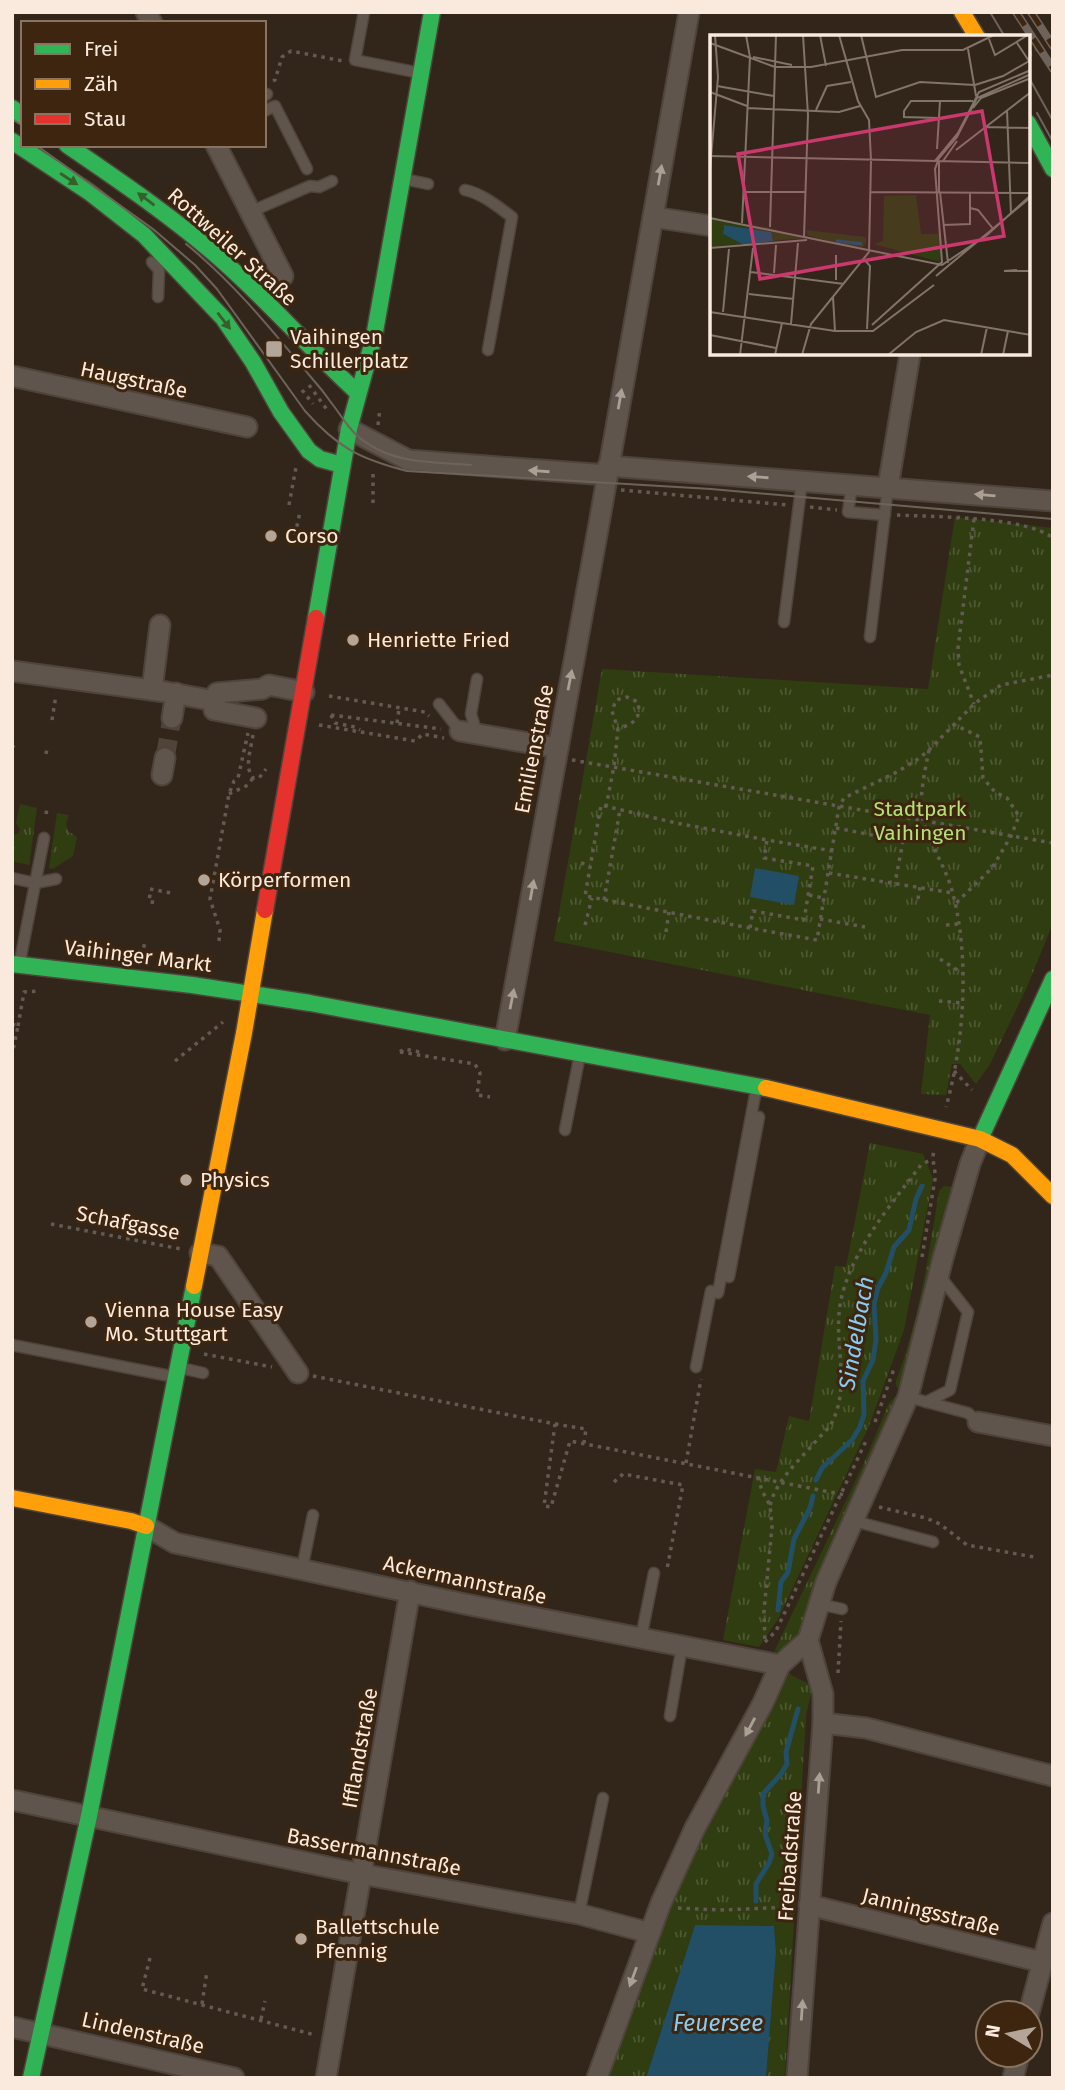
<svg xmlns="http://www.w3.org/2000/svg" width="1065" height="2090" font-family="'Fira Sans',sans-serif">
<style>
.grass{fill:url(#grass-tufts)}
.garden{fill:#2f3d10}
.water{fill:#234f66}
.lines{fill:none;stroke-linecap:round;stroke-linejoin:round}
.stream{stroke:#234f66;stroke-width:5}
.street-tunnel{stroke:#504337;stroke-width:19;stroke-dasharray:19 10;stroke-linecap:butt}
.lane-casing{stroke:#4f443b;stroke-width:13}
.street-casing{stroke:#4f443b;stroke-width:23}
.fast-casing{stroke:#4f443b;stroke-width:19}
.slow-casing{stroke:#4f443b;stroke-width:19}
.jam-casing{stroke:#4f443b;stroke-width:19}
.path{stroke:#635b53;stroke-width:3.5;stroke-dasharray:3.5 5;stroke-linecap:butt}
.lane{stroke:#5f554c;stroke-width:10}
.street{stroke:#5f554c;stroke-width:19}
.fast{stroke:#30b455;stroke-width:16}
.slow{stroke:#ff9f0a;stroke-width:16}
.jam{stroke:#e5322d;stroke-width:16}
.tram{stroke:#6e635b;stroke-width:2}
.rail-casing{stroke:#6e635b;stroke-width:8}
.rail{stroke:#3d250f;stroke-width:5;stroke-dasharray:16;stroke-linecap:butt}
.oneway{fill:#aca094}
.oneway2{fill:#385e2b}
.poi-dot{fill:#b4a599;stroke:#3d250f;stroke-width:2.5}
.labels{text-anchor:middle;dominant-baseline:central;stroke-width:6;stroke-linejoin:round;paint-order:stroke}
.street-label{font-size:21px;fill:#faeadd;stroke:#3d250f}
.poi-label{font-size:21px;fill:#faeadd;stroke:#3d250f;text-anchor:start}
.park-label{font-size:21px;fill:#b4e176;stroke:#3d250f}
.water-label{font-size:23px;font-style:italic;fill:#89ccf2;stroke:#3d250f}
.inset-river{fill:none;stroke:#234f66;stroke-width:3.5}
.inset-road{fill:none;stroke:#827468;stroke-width:2}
.view{fill:#ca386e;fill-opacity:0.15;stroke:#ca386e;stroke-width:3.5}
.inset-edge{fill:none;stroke:#faeadd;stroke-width:3.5}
</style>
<defs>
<pattern id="grass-tufts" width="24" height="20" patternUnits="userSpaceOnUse" patternTransform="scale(1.75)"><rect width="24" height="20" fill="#2f3d10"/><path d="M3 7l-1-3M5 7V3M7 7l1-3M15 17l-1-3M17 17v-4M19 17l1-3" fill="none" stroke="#4e5932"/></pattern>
</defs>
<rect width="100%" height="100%" fill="#32261a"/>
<g class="grass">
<polygon points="955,517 1053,528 1053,923 1027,987 990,1064 976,1084 960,1064 952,1064 946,1095 921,1094 930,1015 554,941 602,669 928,689"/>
<polygon points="20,804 37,808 29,865 15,862 12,858 12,835 18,834 20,829 16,823"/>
<polygon points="57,813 69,815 66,824 68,831 77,837 73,856 53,869 49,868"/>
<polygon points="870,1143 923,1154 933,1179 904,1330 869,1426 778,1619 759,1647 723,1640 755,1469 776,1472 789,1416 809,1421 835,1266 846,1267"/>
<path d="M944 1186 953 1187 931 1281 901 1392 896 1386V1381C919 1320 929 1255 939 1191Z"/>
<path d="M895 1397H900L800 1635C792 1644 785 1650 774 1652L863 1465 889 1403Z"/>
<polygon points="789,1674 813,1686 806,1715 785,2078 766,2078 776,1952 774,1926 695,1925 646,2078 598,2078 656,1930 691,1857"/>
</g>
<polygon class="garden" points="606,816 617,818 605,883 594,880"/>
<g class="water">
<polygon points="755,868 799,876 794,905 750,897"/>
<polygon points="695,1925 774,1926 776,1952 766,2078 646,2078"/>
</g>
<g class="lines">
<g class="stream">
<polyline points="816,1480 822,1468 852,1440 860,1427 864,1414 863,1381 873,1360 876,1340 874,1304 878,1288 886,1273 894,1247 909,1230 916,1199 922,1186"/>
<polyline points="778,1610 781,1582 788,1572 794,1539 810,1508 813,1496"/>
<polyline points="756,1901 756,1884 769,1863 772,1854 765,1834 767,1821 763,1806 763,1794 781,1774 787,1764 786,1752 798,1709"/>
</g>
<polyline class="street-tunnel" points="165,758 172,718"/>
<defs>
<g id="lane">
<polyline points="364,12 355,60 420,73"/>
<polyline points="264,96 267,94"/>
<polyline points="264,111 275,106 307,169"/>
<polyline points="404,179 428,184"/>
<path d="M465 190C483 194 497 206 512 217L488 350"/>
<polyline points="250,212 310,186 319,187 332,181"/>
<polyline points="152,262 159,270 158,297"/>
<polyline points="852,485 848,512 885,515"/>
<polyline points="784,622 802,481"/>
<polyline points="870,637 888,487"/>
<polyline points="477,679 471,714 477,734"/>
<polyline points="439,704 460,731"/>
<polyline points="12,878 35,883 56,879"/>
<polyline points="20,961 44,838"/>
<polyline points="565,1130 580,1054"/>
<polyline points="721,1275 729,1277 759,1117"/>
<polyline points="12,1345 175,1377"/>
<polyline points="696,1367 711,1291 718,1293 756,1090"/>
<polyline points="181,1368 203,1373"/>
<polyline points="908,1397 968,1413 978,1422"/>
<polyline points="926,1402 950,1390 968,1312 939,1275"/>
<polyline points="854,1521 933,1542"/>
<polyline points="302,1569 313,1515"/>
<polyline points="819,1604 842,1609"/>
<polyline points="641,1638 654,1573"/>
<polyline points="670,1716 682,1646"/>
<polyline points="579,1914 603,1798"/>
</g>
<g id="street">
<polyline points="146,12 152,23"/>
<polyline points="216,145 283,276"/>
<polyline points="653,217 712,226"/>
<polyline points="12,376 247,427"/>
<polyline points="349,429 408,460 607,475"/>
<polyline points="608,466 1053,501"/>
<polyline points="888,487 910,354"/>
<polyline points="12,671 166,692 215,701"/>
<polyline points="152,690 160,625"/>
<polyline points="172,718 176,693"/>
<polyline points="256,718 214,710 217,693 262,689 269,685 304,692"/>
<polyline points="460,731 558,748"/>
<polyline points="162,775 165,758"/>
<polyline points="505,1040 600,518 689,12"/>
<polyline points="200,1253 218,1256 298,1373"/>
<polyline points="978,1422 1053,1436"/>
<polyline points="146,1526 175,1543 465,1604 780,1665"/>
<polyline points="823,1723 866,1728 1053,1776"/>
<polyline points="12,1800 361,1874 579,1914 650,1933"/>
<polyline points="809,1905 1042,1962"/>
<polyline points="1029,2013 1053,1923"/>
<polyline points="12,2027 234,2078"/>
<polyline points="326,2078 410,1591"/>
<polyline points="597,2078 661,1903 695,1828 763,1703 780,1665 808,1640 826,1582 908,1397 943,1258 970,1164 980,1139"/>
<polyline points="797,2078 823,1723 823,1694 808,1640"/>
<polyline points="1013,2078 1019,2055"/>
</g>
<g id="fast">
<polyline points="12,108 23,116"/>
<polyline points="1028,123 1053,169"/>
<polyline points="12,141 89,192 144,235 223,318 253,362 281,412 309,451 320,459 342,465"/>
<path d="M67 145C121 182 176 219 225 263 271 304 312 351 358 393"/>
<polyline points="316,618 349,429 374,337 432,12"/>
<polyline points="12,964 192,985 310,1003 766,1088"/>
<polyline points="980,1139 1053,979"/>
<polyline points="31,2078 89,1816 194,1286"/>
</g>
<g id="slow">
<polyline points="962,12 977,37"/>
<polyline points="766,1088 980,1139 1012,1155 1053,1196"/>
<polyline points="194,1286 244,1033 265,910"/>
<polyline points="12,1498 131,1521 146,1526"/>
</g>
<polyline id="jam" points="265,910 316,618"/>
</defs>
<use href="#lane" class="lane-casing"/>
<use href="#street" class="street-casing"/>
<use href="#fast" class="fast-casing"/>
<use href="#slow" class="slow-casing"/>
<use href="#jam" class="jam-casing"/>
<g class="path">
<polyline points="1029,52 1031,54 1036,50"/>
<polyline points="273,81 275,80 282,57 291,51 343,61"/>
<polyline points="309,385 328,411"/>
<polyline points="302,390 313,404"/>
<polyline points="378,425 380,408"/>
<polyline points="621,490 788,505"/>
<polyline points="373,503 373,473"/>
<polyline points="289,505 296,467"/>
<polyline points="810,507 837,510"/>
<path d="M897 515C935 517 1024 516 1053 538"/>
<polyline points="974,519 958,648 959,665 974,704"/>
<polyline points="295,535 300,512"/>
<polyline points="346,639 360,642"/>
<polyline points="380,645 403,649"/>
<polyline points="329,696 425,712 429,716"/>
<polyline points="331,715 441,729"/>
<polyline points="331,715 335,723 355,727 360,730"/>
<polyline points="52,720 56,695"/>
<polyline points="397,723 399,709"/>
<polyline points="953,724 980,737 983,778 995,792 1007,798 1019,816 1011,836 992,868 955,904"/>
<polyline points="319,725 415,741 423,734 444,738"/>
<path d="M253 735C251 749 244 767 253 778H259L266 769"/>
<polyline points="12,745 15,749"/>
<path d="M929 750C925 771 917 803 924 824 932 848 947 870 953 894 970 959 964 1043 946 1107"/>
<polyline points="46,754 47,749"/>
<polyline points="572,760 1053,843"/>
<polyline points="229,794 248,785 253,778"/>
<path d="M606 807 614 766 618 729C634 723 641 720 638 702L627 697 616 700 612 711 618 729"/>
<polyline points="46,814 47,809"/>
<polyline points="836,828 903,841 895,883"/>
<polyline points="833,851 767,840 764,858 813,866 804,920 753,911 750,928 817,940 839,807 844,798 897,772 918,759 929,750 974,704 1001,685 1053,675"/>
<polyline points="581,863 590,865"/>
<polyline points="829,873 953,893"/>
<polyline points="150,889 171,893"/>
<polyline points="809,895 824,898"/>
<polyline points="148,896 153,897 152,905"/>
<polyline points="918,899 920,887"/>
<polyline points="604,900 620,810"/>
<polyline points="820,919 865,927"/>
<polyline points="585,925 592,898"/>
<polyline points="946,925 958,924"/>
<polyline points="750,928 585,896 601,805 676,823 767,840"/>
<polyline points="666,932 669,912"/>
<polyline points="219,941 220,930 210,899 229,794 234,781 238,778 248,733"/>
<polyline points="142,956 145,941"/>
<polyline points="940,959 962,973"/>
<polyline points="939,1001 961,1003"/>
<polyline points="12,1024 18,1026 12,1055"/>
<polyline points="18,1026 24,992 39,991"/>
<polyline points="400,1052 475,1064 480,1073 477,1095 490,1097"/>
<polyline points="400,1052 404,1049 420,1052 421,1048"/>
<polyline points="175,1061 223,1022"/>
<polyline points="954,1071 972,1090"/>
<polyline points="51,1224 181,1249"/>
<path d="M922 1257 935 1179C936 1168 931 1161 934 1151"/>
<polyline points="204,1354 272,1367"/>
<polyline points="313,1376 555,1424 544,1506 551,1507 570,1441 845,1495"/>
<polyline points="875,1422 895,1366"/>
<polyline points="555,1424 586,1429 584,1443"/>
<polyline points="686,1463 701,1379"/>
<polyline points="758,1477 762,1491 770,1505 772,1527 764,1611 765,1643"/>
<polyline points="614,1482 623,1474 683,1485 667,1569"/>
<path d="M770 1505C777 1479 799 1461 816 1441 822 1434 830 1428 833 1420 849 1387 836 1349 839 1314 843 1260 890 1206 921 1165L932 1159"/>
<polyline points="879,1507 926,1518 940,1524 967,1545 1034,1557"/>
<polyline points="765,1642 776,1631 866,1441"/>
<polyline points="838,1673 841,1621"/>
<polyline points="678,1908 720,1910 792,1907"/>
<polyline points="150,1958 142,1989 315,2035"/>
<polyline points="202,2004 207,1971"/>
<polyline points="261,2019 265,2001"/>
</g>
<use href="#lane" class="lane"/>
<use href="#street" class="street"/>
<use href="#fast" class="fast"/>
<use href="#slow" class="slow"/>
<use href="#jam" class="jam"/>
<g class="tram">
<polyline points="990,12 1005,37"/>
<polyline points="1028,76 1053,121"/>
<polyline points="1037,113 1053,142"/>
<polyline points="12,119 23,126"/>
<path d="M36 145 153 229 195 265 217 289 305 411C338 448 360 459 407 471L711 489 1053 519"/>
<path d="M186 244C234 283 271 329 310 376 318 385 326 395 333 405 348 425 353 437 377 449 405 464 441 462 471 465"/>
</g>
<defs>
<g id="rail">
<polyline points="1016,12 1053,69"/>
<polyline points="1031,12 1053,46"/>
</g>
</defs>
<use href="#rail" class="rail-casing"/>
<use href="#rail" class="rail"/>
</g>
<defs><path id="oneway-solid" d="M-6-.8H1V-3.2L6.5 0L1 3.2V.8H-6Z" transform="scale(1.75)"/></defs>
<g class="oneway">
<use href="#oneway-solid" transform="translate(660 175) rotate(-80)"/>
<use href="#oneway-solid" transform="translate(620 399) rotate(-80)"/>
<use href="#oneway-solid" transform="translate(539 471) rotate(-176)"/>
<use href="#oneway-solid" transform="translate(758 477) rotate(-176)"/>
<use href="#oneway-solid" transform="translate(985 495) rotate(-175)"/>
<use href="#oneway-solid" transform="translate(570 680) rotate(-79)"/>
<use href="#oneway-solid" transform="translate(532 890) rotate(-80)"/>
<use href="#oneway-solid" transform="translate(512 999) rotate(-79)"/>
<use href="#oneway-solid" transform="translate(750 1727) rotate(118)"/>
<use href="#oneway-solid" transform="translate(819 1783) rotate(-86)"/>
<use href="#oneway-solid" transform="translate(633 1977) rotate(110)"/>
<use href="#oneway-solid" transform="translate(802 2010) rotate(-86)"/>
</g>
<g class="oneway2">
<use href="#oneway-solid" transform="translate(69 179) rotate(33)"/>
<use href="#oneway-solid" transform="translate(146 199) rotate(-143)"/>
<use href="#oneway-solid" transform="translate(224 321) rotate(52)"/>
</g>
<g class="poi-dot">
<rect x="265" y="340" width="18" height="18" rx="3.5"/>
<circle cx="271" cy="536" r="7"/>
<circle cx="353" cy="640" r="7"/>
<circle cx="204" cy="880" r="7"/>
<circle cx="186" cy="1180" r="7"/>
<circle cx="91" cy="1322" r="7"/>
<circle cx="301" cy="1939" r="7"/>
</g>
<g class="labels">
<g class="street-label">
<text transform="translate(232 247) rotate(42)">Rottweiler Straße</text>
<text transform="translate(134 380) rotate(12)">Haugstraße</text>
<text transform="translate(534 749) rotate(-79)">Emilienstraße</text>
<text transform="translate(138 956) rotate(7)">Vaihinger Markt</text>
<text transform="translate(128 1223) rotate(11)">Schafgasse</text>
<text transform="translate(465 1580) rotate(12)">Ackermannstraße</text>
<text transform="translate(360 1748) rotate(-80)">Ifflandstraße</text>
<text transform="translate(374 1852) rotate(11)">Bassermannstraße</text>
<text transform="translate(790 1856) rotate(-86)">Freibadstraße</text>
<text transform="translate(931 1912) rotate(14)">Janningsstraße</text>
<text transform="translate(143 2033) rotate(13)">Lindenstraße</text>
</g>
<g class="poi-label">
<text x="290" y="337">Vaihingen<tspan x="290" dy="24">Schillerplatz</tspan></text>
<text x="285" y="536">Corso</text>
<text x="367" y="640">Henriette Fried</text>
<text x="218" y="880">Körperformen</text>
<text x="200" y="1180">Physics</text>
<text x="105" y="1310">Vienna House Easy<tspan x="105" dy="24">Mo. Stuttgart</tspan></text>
<text x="315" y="1927">Ballettschule<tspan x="315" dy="24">Pfennig</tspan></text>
</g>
<g class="park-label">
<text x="920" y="809">Stadtpark<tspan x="920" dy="24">Vaihingen</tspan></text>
</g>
<g class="water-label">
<text transform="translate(856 1333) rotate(-80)">Sindelbach</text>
<text x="718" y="2023">Feuersee</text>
</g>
</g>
<g transform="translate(710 35)">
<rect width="320" height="320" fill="#32261a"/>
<path d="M206 160 211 199H231L230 227 164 209 173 206 174 161ZM0 183 60 193 93 203 0 212ZM14 190 61 197 63 206 34 210 13 199ZM95 195 156 202V208L153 212 128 210 98 204 95 201 134 210 99 201Z" fill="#2f3d10" fill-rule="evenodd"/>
<path d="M14 190 61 197 63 206 34 210 13 199Z" fill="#234f66"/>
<path class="inset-river" d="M126 206 152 209"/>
<path class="inset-road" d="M93 0 98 80 94 202M110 0 116 31M129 0 148 66 159 85 161 125M151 0 166 62 210 47 265 50 293 41 321 25M279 4 285 20 318 0M0 8 65 32H101L192 15H253L284 0M307 8 319 26M258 14 266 61M43 22 82 30M7 51 64 61M0 57 37 71M37 73 129 77 150 71M263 73 271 63 321 43M106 75 117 51 141 47M297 75 301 179M229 83 194 82V76L201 66H263M276 92 321 93M227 114 230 66M246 115 321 57M0 121 321 128M225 126 248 98 269 57 321 35M233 126 247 106M0 134 8 42 5 0M34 157H95M161 157 321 158M229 157V126M230 157 238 228M260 173 268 175 284 195M0 183 232 230 277 200 321 160M32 188 40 22 36 0M233 190 260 189V157M60 192 66 0M0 213 97 205M154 224 160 231 157 294M307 235 294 236H321M41 237 134 249M64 238 66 210M226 241 321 162M126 245V220M39 259 84 264M123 262 125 296M0 277 125 296H163L224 250M13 277 19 214M81 289 88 208M162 290 232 227 225 134 229 123 247 102 267 63 321 39M0 300 66 313M30 320 43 213M65 320 72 288M92 320 101 289 159 217 161 126M178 320 206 297 234 285 321 300M271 320 277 292M293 320 298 296"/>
<path class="view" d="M272 76 294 201 50 244 28 119Z"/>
<rect width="320" height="320" class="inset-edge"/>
</g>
<rect width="1065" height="2090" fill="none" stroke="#faeadd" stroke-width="28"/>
<rect x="21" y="21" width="245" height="126" fill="#3d250f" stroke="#897461" stroke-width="2"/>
<rect x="35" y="44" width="35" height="10" fill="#30b455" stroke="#897461" stroke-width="2"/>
<text x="84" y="56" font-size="21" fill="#faeadd">Frei</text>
<rect x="35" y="79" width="35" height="10" fill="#ff9f0a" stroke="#897461" stroke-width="2"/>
<text x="84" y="91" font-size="21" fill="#faeadd">Zäh</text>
<rect x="35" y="114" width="35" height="10" fill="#e5322d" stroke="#897461" stroke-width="2"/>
<text x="84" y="126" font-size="21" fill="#faeadd">Stau</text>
<g transform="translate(1009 2034) rotate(280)"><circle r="33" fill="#3d250f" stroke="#897461" stroke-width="2"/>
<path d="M0-5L12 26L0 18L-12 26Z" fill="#b4a599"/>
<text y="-10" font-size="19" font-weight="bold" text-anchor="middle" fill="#faeadd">N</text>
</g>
</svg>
